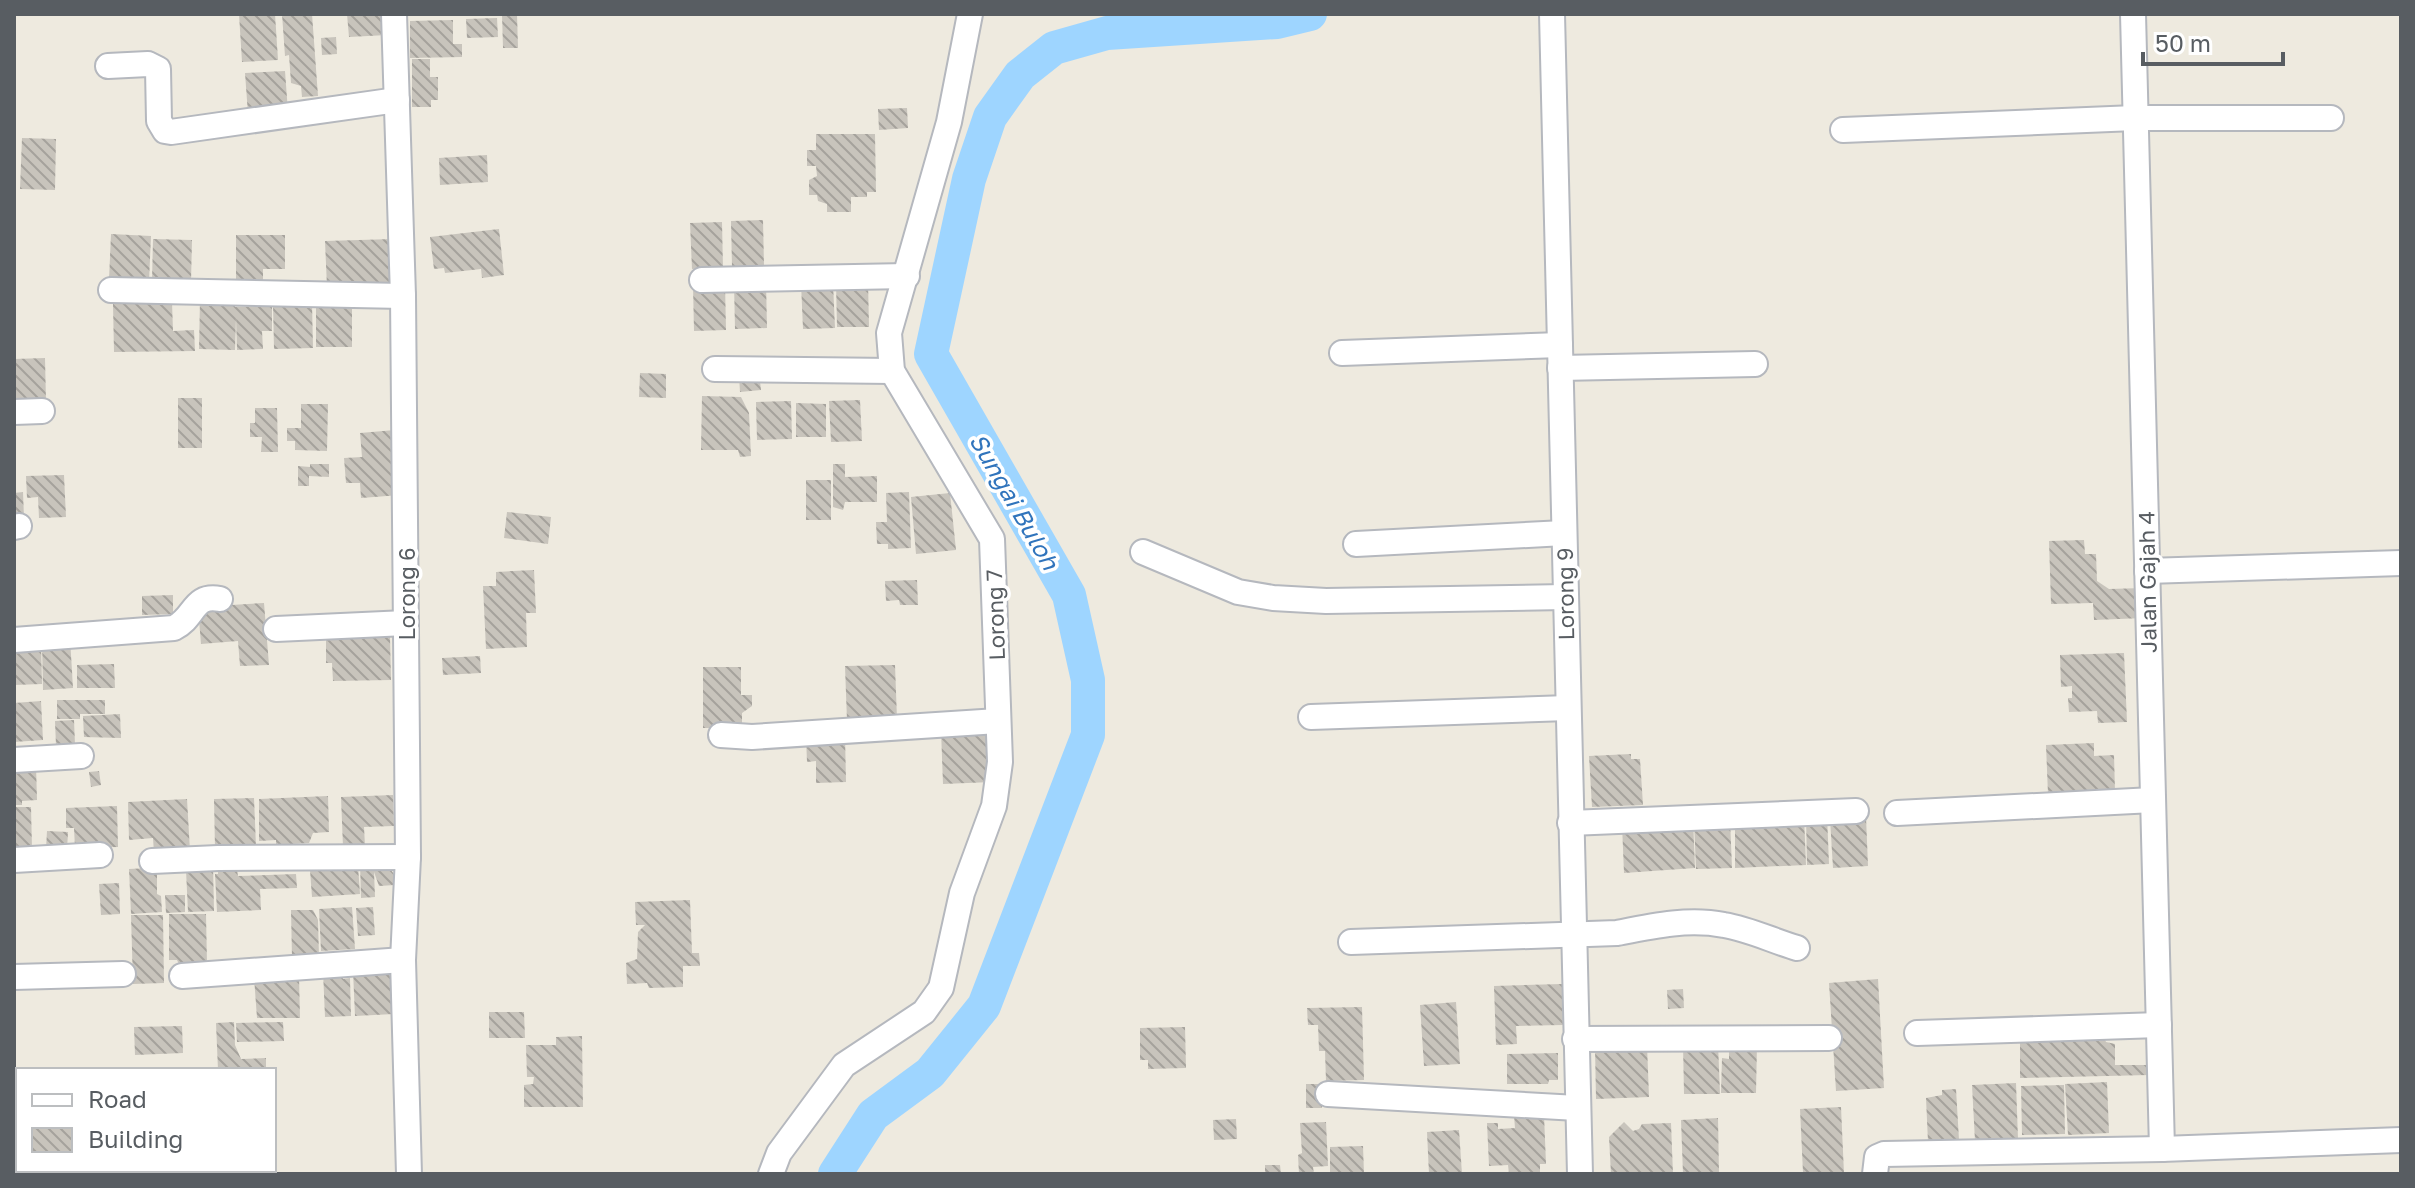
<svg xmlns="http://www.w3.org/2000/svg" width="2415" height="1188" font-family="'Golos Text',sans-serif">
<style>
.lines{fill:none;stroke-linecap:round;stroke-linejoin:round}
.river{stroke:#9ed5ff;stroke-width:34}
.building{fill:url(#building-back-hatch)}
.minor-casing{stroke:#b5b8be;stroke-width:28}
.minor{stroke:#fff;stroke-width:24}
.labels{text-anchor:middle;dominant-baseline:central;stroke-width:7;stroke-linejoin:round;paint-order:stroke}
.street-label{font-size:22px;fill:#585d62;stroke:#fff}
.water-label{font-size:24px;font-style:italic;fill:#3074bc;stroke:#fff}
</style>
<defs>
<pattern id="building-back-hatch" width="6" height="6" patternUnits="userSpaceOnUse" patternTransform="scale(2)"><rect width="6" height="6" fill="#c8c4bc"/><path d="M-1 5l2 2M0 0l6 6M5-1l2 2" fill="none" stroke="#a5a29c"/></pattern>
</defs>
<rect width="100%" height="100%" fill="#eeeadf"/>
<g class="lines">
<polyline class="river" points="835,1174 873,1115 930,1073 984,1006 1088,735 1088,680 1069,595 931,354 969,179 990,117 1020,75 1054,48 1107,33 1277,22 1310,14"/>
</g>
<g class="building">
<polygon points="239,14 275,14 278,60 242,62"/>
<polygon points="282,14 312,14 318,96 302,97 301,86 291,83 289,55 285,56"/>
<polygon points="347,14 386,14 387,35 349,37"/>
<polygon points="502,14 517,14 518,48 503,48"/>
<polygon points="497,18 498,37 467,38 466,19"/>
<polygon points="453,20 453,44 462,44 462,57 410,58 410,21"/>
<polygon points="336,37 337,54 322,55 321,38"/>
<polygon points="412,59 430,59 430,77 438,77 438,100 431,100 431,107 412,107"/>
<polygon points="285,71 288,112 248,114 245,73"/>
<polygon points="907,108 908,128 879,130 878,109"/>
<polygon points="816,134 875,134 876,192 867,192 867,197 851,197 851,212 827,212 827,204 818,201 817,195 809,195 809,180 817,176 816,166 807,166 807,150 816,150"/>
<polygon points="22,138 56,139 55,190 20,189"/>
<polygon points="487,155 488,182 440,185 439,158"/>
<polygon points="763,220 764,266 732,267 731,221"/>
<polygon points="722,222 723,268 692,269 690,223"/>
<polygon points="499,229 504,275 482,278 481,269 445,273 444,268 434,269 430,237"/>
<polygon points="111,234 151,236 149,282 109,280"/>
<polygon points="236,235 285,235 285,269 263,269 263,282 236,282"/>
<polygon points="153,239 192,240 191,282 152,281"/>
<polygon points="393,239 394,284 327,287 325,241"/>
<polygon points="868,281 869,327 837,327 836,282"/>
<polygon points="766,282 767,328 735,329 734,283"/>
<polygon points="801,283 833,283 835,328 803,329"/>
<polygon points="725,284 726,330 694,331 693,285"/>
<polygon points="200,299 236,300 235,307 272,306 272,331 262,331 263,349 237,350 236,317 235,350 199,349"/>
<polygon points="172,302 173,331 194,330 195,351 114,352 113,304"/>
<polygon points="312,303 313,348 274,349 273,304"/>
<rect x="316" y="305" width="36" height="42"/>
<polygon points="45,358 46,402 14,402 14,359"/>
<polygon points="640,373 666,374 666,398 639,397"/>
<polygon points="759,373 761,390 740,392 739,375"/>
<polygon points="702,396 741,397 749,413 751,456 740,457 738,450 701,450"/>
<rect x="178" y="398" width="24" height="50"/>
<polygon points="860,400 862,441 831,442 829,401"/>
<polygon points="791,401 792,439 757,440 756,402"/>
<polygon points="796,403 826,404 826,437 796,437"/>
<polygon points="301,404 328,404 327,451 295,450 295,441 287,441 287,428 301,428"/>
<polygon points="255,408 277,408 278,452 261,452 262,437 250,437 250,423 255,423"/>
<polygon points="395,430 400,495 361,498 360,483 346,483 344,458 362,457 360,433"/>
<polygon points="310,464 329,464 329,477 309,476 309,486 298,486 298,466 310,467"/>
<polygon points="833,464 845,464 845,477 877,476 877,502 845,502 843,510 833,507"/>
<polygon points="64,475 66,517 39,518 38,497 27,498 26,476"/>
<rect x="806" y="480" width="25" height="40"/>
<polygon points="23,492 24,518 14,518 14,493"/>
<polygon points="909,492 911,548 888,549 888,544 877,544 876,522 887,522 886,493"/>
<polygon points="950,493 956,550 916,554 911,497"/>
<polygon points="507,512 551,517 548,544 504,538"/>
<polygon points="2084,540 2085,554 2096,554 2097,581 2109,589 2143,588 2144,618 2094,620 2093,603 2051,604 2049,541"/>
<polygon points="534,570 536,613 526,613 527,647 486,649 483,586 496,586 496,572"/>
<polygon points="917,580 918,605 900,605 899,600 886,601 885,581"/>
<polygon points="173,595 173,614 142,615 142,596"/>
<polygon points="264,603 269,665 240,666 238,641 201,644 198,607"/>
<polygon points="390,637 391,680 333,681 332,663 326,663 326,638"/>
<polygon points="70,638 73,688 43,690 42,640"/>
<polygon points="41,645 42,684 14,685 14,646"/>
<polygon points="2124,653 2127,722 2098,723 2097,711 2069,712 2068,698 2072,698 2072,686 2061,687 2060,655"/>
<polygon points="480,656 481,673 443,675 442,658"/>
<polygon points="114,664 115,688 77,688 77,665"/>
<polygon points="895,665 897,719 847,721 845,666"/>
<polygon points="703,667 741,667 741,695 752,695 752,706 742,713 742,728 703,728"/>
<polygon points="57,700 105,700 105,714 80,714 80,719 57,719"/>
<polygon points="41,701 43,740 14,742 14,703"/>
<polygon points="120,714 121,738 84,737 83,716"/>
<polygon points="74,720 75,745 56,746 55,721"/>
<polygon points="990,728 992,782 943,784 941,730"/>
<polygon points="845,735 846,782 816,783 816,761 807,762 806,737"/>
<polygon points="2094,743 2094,756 2114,755 2115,791 2048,794 2046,745"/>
<polygon points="1631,754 1631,759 1640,759 1643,805 1592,807 1589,756"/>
<polygon points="36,765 37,800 22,801 22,805 14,805 14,766"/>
<polygon points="99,771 101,785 91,787 89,772"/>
<polygon points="393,795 394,826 364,827 365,846 343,847 341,797"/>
<polygon points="328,796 329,832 313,833 309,843 276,845 276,840 259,841 259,799"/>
<polygon points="254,798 256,847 215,848 214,799"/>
<polygon points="187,799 190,851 154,853 153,838 129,840 128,802"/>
<polygon points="117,806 118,847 75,848 74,828 66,828 66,808"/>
<polygon points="14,807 31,807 32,849 14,850"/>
<polygon points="1827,815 1829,864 1807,865 1806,816"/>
<polygon points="1804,816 1806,865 1735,868 1735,819"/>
<polygon points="1866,817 1868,866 1833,868 1830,819"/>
<polygon points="1693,819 1695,868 1624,873 1622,824"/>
<polygon points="1730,819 1732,868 1696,869 1694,820"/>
<polygon points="47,831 68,832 67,850 46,849"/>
<polygon points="384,861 394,874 395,885 379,886 374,872 375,897 361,898 360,862"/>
<polygon points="213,864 214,911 188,912 186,870"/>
<polygon points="358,866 360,894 312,897 310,870"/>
<polygon points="149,868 149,873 157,873 157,894 161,896 162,912 131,914 129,869"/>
<polygon points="218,870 237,870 238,876 296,874 297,888 260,889 261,910 217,912 215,874 218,874"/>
<polygon points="119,883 120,914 101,915 99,884"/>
<polygon points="165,895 185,895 185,912 166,913"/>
<polygon points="690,900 692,953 699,953 700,966 683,966 683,987 649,988 647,983 627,984 626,963 637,959 638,932 645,925 636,925 635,902"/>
<polygon points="352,907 355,949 321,951 319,909"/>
<polygon points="373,907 375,935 358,936 356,908"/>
<polygon points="291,910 313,910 318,920 319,957 292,958"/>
<polygon points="169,914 206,914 207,964 179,964 177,960 169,960"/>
<polygon points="131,915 163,915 164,983 133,984"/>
<polygon points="392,965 394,1014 355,1016 353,971"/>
<polygon points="342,970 343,979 350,978 351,1016 325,1017 323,971"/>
<polygon points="299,976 300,1018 257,1018 254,977"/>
<polygon points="1878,979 1884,1088 1836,1091 1829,983"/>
<polygon points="1562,984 1563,1025 1516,1026 1517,1044 1496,1045 1494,986"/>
<polygon points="1683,989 1684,1008 1668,1009 1667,990"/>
<polygon points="1456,1002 1460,1064 1424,1066 1420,1005"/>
<polygon points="1362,1007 1364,1080 1326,1081 1325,1051 1319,1051 1318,1025 1308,1025 1307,1008"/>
<polygon points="489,1012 524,1012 525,1038 489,1038"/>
<polygon points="234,1022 235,1045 241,1059 266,1058 266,1070 218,1070 216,1023"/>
<polygon points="283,1022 284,1041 237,1042 236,1023"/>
<polygon points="182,1026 183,1053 135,1055 134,1027"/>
<polygon points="1185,1027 1186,1068 1148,1069 1148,1060 1140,1060 1140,1028"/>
<polygon points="2103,1035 2106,1042 2115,1044 2115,1065 2149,1065 2149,1075 2020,1078 2020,1037"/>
<polygon points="582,1036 583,1107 524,1107 524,1085 533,1084 534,1077 527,1077 526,1045 556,1045 556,1037"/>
<polygon points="1683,1043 1718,1043 1720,1094 1684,1094"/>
<polygon points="1729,1044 1757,1044 1756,1093 1721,1093 1722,1058 1729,1059"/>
<polygon points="1647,1045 1649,1097 1596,1099 1595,1047"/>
<polygon points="1558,1053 1558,1080 1549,1080 1548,1084 1507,1084 1507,1054"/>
<polygon points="2107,1082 2109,1133 2068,1135 2065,1084"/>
<polygon points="2016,1083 2018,1139 1975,1141 1972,1085"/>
<rect x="1306" y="1084" width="16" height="24"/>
<polygon points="2064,1085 2065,1134 2022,1135 2021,1086"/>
<polygon points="1956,1089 1959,1140 1928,1142 1926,1098 1942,1095 1942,1090"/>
<polygon points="1841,1107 1844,1174 1803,1173 1800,1109"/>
<polygon points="1544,1115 1546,1164 1540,1164 1540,1174 1509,1174 1508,1165 1489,1166 1487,1123 1498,1123 1498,1129 1515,1128 1514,1116"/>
<polygon points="1718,1118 1719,1174 1683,1174 1681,1120"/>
<polygon points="1236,1119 1237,1139 1214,1140 1213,1120"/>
<polygon points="1326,1122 1328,1166 1313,1167 1314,1174 1299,1174 1298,1155 1302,1153 1300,1123"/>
<polygon points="1624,1122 1633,1131 1639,1129 1642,1124 1671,1123 1673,1174 1611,1174 1609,1137"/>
<polygon points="1459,1130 1462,1174 1429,1174 1427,1132"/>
<polygon points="1363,1146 1364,1174 1330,1174 1330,1147"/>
<polygon points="1265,1165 1280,1165 1281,1174 1265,1174"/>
<polygon points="183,1170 240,1170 240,1174 182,1174"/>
</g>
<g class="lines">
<defs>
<g id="minor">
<polyline points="394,14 403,296 408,857 403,960 409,1174"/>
<polyline points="1552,14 1580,1174"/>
<polyline points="2133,14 2162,1149"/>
<polyline points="108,66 148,64 158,69 159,121 165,131 171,132 397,100"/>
<polyline points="1843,130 2135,118 2331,118"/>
<polyline points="702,280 907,276"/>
<polyline points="111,290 403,296"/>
<polyline points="1342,353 1560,345"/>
<polyline points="1560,368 1755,364"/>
<polyline points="715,369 892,371"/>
<polyline points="14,412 42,411"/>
<polyline points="14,527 19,526"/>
<polyline points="1356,544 1564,533"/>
<polyline points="1143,552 1238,592 1273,598 1326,601 1565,597"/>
<polyline points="2147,571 2401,563"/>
<polyline points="276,629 406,623"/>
<path d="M14 640 174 628C196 617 192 594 220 599"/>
<polyline points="1311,717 1568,708"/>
<polyline points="721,735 752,737 998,721"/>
<polyline points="14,760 81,756"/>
<polyline points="1897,813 2153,800"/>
<polyline points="1570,823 1856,811"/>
<polyline points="14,860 100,855"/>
<polyline points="152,861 218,858 408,857"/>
<path d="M1351 942 1617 933C1652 926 1688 918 1724 925 1749 929 1773 941 1797 948"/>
<polyline points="182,976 403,960"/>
<polyline points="14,977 123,974"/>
<polyline points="1917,1033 2159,1025"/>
<polyline points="1575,1039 1829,1038"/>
<polyline points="1328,1094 1577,1108"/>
<polyline points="771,1174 779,1153 844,1065 924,1012 941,988 962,893 994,806 1000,762 992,539 892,371 889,333 949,122 970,14"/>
<polyline points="1875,1174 1877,1157 1884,1154 2162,1149 2401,1140"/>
</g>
</defs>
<use href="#minor" class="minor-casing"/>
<use href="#minor" class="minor"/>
</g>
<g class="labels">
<g class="street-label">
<text transform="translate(2147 582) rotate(-91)">Jalan Gajah 4</text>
<text transform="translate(406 594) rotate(-90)">Lorong 6</text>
<text transform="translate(1565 594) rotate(-91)">Lorong 9</text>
<text transform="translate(995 615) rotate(-92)">Lorong 7</text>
</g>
<g class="water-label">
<text transform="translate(1015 501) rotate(60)">Sungai Buloh</text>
</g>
</g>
<rect width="2415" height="1188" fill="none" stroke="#585d62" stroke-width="32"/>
<rect x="16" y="1068" width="260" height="104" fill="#ffffff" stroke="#bcbec0" stroke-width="2"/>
<rect x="32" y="1094" width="40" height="12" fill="#ffffff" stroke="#bcbec0" stroke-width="2"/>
<text x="88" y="1108" font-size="24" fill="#585d62">Road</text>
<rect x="32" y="1128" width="40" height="24" fill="url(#building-back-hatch)" stroke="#bcbec0" stroke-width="2"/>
<text x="88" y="1148" font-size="24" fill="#585d62">Building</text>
<path d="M2143 52v12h140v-12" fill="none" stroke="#585d62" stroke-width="4"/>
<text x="2155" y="52" font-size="24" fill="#585d62" stroke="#ffffff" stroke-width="6" paint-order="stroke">50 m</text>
</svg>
